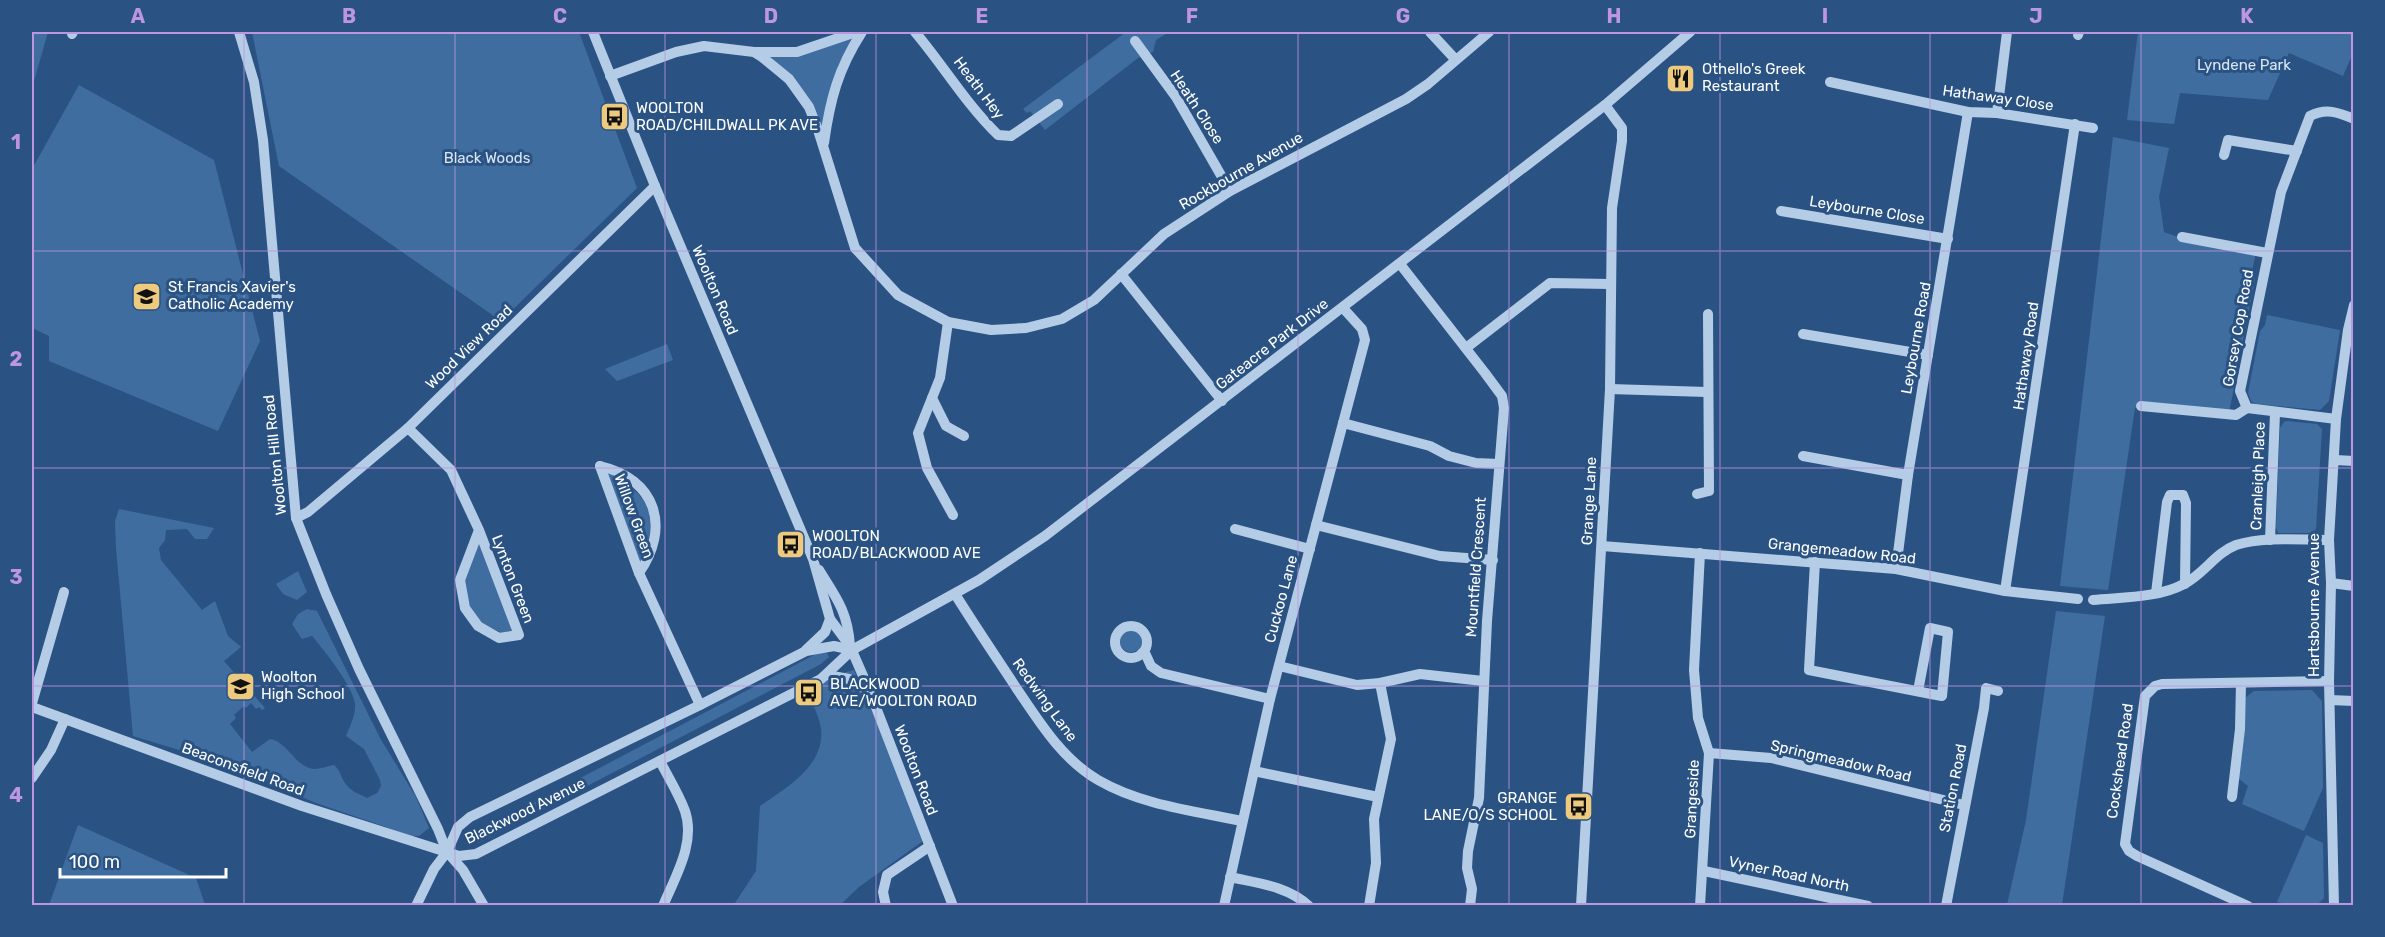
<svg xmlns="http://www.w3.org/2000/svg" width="2385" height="937" font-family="Rubik,sans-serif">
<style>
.green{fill:#406da0}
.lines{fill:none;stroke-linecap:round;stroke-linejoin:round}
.minor{stroke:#b5cce7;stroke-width:10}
.grid{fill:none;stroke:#bd96df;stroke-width:1.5;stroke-opacity:0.55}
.labels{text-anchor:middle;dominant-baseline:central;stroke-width:6;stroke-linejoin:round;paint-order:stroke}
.park-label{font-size:15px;fill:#d8e6f6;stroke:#2a5384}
.poi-label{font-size:15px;fill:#fff;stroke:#2a5384;text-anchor:start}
.street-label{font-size:15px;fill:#fff;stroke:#2a5384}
.neatline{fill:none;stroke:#bd96df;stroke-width:2}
.grid-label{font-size:20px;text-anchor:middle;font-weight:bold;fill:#bd96df}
</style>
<rect width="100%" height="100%" fill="#2a5384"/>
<g class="green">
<polygon points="32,32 48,32 32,88"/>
<polygon points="252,32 579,32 637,188 501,321 279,166"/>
<polygon points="1126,32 1169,32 1156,40 1153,52 1138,58 1045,130 1030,111 1027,113 1023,109"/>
<polygon points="2138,32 2353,32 2353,55 2352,55 2343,76 2289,53 2268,100 2180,93 2174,124 2127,120"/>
<polygon points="861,33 835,86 824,143 795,93 761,60"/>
<polygon points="79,85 214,160 260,341 218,431 49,361 49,336 32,328 32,210 34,203 32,201 32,169"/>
<polygon points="2113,137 2169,148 2159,197 2164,232 2181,238 2256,253 2252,271 2255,279 2229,413 2140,403 2135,408 2108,590 2060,586"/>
<polygon points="2267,315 2340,330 2329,401 2320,410 2256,404 2251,401 2248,393 2260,331 2265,325"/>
<polygon points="667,344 673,360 617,381 605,369"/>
<polygon points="2286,421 2317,424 2322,429 2316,529 2312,533 2278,533 2276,527 2280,428 2284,422"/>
<path d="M605 471C652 495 661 517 639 566Z"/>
<path d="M119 509 214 528 207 539H195L187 529 166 530 165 540 159 548 161 560 202 610 215 601 228 636 241 647 224 661 265 708 262 710 259 707 256 709 251 703 246 708 244 706 234 715 236 718 230 724 252 752 270 739C288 742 295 767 314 769 320 769 328 766 334 765 341 771 340 776 345 783 350 791 359 794 367 798L377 793 381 786 380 780 364 749 346 736C350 726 356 715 355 704 353 686 324 650 312 636L302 639 292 624 298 614 307 609 317 611 380 738 416 797 429 828 419 836H404L389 828 316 803 215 761 133 736 116 548 115 521Z"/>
<polygon points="479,539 515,633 502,633 481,623 469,605 464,579"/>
<polygon points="298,571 307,592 297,600 283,594 276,584"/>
<polygon points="2056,611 2105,616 2062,905 2007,905 2026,820"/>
<circle cx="1131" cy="641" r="11"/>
<polygon points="818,653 827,653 829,657 821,664 478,843 474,834"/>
<path d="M854 670 927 838 859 887 840 905 733 906 756 871 760 806C786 788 825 766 821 729 820 718 812 704 809 693L821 679Z"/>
<polygon points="2312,690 2322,701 2323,788 2304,831 2242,804 2248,786 2238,778 2245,698 2254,691"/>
<polygon points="78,825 196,878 205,905 49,905"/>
<polygon points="2306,835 2323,843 2324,898 2317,905 2294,905 2277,902"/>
</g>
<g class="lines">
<g class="minor">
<polyline points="239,32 254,82 263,140 296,518 326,594 359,669 438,829 447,852 463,870 484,906"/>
<polyline points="593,32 655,186 813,559 830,619 850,646 870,692 953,906"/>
<path d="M915 32C943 65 966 104 998 135L1011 136 1058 104"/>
<polyline points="1430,32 1455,59"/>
<polyline points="72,34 73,32"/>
<polyline points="2078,35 2079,32"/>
<polyline points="1135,41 1176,97 1230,191"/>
<polyline points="754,52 797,52 856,32"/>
<polyline points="610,76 676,52 704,46 754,52 762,57 789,79 809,107 818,130 855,248 898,295 948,322 991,330 1026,328 1062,319 1094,300 1164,234 1230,191 1406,99 1428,84 1489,32"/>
<polyline points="1830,82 1968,112 1997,113 2093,128"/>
<polyline points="1997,113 2007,32"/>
<path d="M824 143C830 100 838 69 862 32"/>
<polyline points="2224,155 2228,140 2297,151"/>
<polyline points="1781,211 1948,239"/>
<polyline points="2182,237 2267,253"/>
<polyline points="1400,264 1485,373 1502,396 1504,408 1487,621 1479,798 1468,851 1467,868 1472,889 1470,906"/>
<polyline points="1121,274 1222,401"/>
<polyline points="948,322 940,378 918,433 927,468 953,515"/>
<polyline points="1803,334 1928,355"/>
<polyline points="1466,348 1550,283 1610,284"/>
<polyline points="1610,389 1707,392"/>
<polyline points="932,398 946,426 964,436"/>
<polyline points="2141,406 2236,415 2247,408"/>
<path d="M2336 419 2247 408 2240 391 2281 192 2310 116C2326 108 2338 112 2354 119"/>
<polyline points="1343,423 1430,446 1449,456 1476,463 1499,464"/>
<polyline points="408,428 451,470 479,530 519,635 499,638 478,626 465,608 460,580 479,530"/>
<polyline points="1803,456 1908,475"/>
<polyline points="2335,460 2354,461"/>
<polyline points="600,466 639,573 700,705"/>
<path d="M600 466C656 479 671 527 639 573"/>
<polyline points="1697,494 1709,491 1708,314"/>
<polyline points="296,518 308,512 408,428 655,186"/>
<polyline points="1316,525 1440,556 1493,560"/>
<polyline points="1235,529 1310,549"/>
<polyline points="2270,540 2275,413"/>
<polyline points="1602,546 1896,569 2005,591 2078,599"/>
<polyline points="1700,553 1694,670 1698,718 1709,753 1700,906"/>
<polyline points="1815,562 1809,670 1931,694 1942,696 1948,632 1930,628 1918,691"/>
<polyline points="1896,569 1908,475 1968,112"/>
<path d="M819 570C836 597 848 612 850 646"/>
<polyline points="2331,583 2354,586"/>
<polyline points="2005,591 2075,124"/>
<polyline points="2156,593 2167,502 2170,495 2183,495 2186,503 2185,584"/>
<path d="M955 594C975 626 996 657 1017 689 1040 723 1062 759 1098 780 1141 805 1194 811 1242 821"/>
<path d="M2093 600C2123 597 2158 598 2184 584 2204 574 2215 553 2236 545 2264 536 2299 540 2329 540"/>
<circle cx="1131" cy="642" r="16"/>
<polyline points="806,650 825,632 830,619"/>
<polyline points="1142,653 1146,655 1151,666 1161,673 1270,699"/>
<polyline points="1279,666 1357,685 1380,683 1420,674 1483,681"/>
<polyline points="827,675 849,679 870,692"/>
<polyline points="2330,700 2354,701"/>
<polyline points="32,703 64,592"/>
<polyline points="32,707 302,806 459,856 476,854 821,679 852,650 979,580 1045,536 1605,105 1690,32"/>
<polyline points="1709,753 1771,758 1964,805"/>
<path d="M660 761C668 777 679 794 685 811 696 843 675 877 663 906"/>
<polyline points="1254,771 1378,797"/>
<polyline points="32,778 51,750 65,719"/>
<polyline points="2232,797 2240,729 2241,683"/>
<polyline points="1704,871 1868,906"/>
<path d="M1230 877C1257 883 1288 886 1309 906"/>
<polyline points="416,906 434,869 447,852 458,827 470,817 700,705 806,651 834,646 852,650"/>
<polyline points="886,906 883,892 887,875 930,846"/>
<polyline points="1224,906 1270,699 1365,340 1362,329 1343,308"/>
<polyline points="1369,906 1376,863 1374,819 1391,739 1380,683"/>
<polyline points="1581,906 1610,389 1612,208 1622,141 1622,128 1605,105"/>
<polyline points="1946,906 1984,708 1986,688 1998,691"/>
<polyline points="2248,906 2137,856 2129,851 2125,844 2145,696 2155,686 2162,684 2329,681"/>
<polyline points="2334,906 2329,681 2331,583 2329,540 2336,419 2348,330 2354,305"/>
</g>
</g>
<path class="grid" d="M244 32V906M455 32V906M665 32V906M876 32V906M1087 32V906M1298 32V906M1509 32V906M1720 32V906M1930 32V906M2141 32V906M32 251H2354M32 468H2354M32 686H2354"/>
<defs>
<symbol id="restaurant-square" viewBox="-11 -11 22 22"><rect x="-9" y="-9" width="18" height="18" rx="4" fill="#edca7d" stroke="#2a5384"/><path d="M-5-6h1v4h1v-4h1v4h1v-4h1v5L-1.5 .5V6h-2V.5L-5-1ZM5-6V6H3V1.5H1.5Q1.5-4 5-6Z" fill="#111"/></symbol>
<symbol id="bus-square" viewBox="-11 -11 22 22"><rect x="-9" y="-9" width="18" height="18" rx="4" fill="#edca7d" stroke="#2a5384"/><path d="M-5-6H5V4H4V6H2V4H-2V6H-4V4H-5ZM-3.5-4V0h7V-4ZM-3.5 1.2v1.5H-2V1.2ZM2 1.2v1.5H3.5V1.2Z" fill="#111"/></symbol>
<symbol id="school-square" viewBox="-11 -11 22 22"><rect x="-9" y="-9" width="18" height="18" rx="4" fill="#edca7d" stroke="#2a5384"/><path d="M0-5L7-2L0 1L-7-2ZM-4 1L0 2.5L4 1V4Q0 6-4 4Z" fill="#111"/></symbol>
</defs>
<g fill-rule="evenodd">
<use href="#restaurant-square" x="1664" y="62" width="33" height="33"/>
<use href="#bus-square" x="598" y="100" width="33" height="33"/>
<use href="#school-square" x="130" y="280" width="33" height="33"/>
<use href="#bus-square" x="774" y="528" width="33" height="33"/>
<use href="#school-square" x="224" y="670" width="33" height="33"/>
<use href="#bus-square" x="792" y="676" width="33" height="33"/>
<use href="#bus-square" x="1562" y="790" width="33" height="33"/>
</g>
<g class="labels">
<g class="park-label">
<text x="2244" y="65">Lyndene Park</text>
<text x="487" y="158">Black Woods</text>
</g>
<g class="poi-label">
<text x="1702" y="69">Othello's Greek<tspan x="1702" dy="17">Restaurant</tspan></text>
<text x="636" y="108">WOOLTON<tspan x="636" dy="17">ROAD/CHILDWALL PK AVE</tspan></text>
<text x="168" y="287">St Francis Xavier's<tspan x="168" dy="17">Catholic Academy</tspan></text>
<text x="812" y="536">WOOLTON<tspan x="812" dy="17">ROAD/BLACKWOOD AVE</tspan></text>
<text x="261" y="677">Woolton<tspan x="261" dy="17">High School</tspan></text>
<text x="830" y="684">BLACKWOOD<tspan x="830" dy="17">AVE/WOOLTON ROAD</tspan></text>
<text x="1557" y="798" text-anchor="end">GRANGE<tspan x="1557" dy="17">LANE/O/S SCHOOL</tspan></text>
</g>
<g class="street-label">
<text transform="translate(979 88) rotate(53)">Heath Hey</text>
<text transform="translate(1998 98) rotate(8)">Hathaway Close</text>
<text transform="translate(1197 107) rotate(57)">Heath Close</text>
<text transform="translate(1241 171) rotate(-30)">Rockbourne Avenue</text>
<text transform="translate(1867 210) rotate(9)">Leybourne Close</text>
<text transform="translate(715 290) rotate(67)">Woolton Road</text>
<text transform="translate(2238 328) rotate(-80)">Gorsey Cop Road</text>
<text transform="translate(1916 338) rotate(-80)">Leybourne Road</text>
<text transform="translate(1272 344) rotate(-38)">Gateacre Park Drive</text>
<text transform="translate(469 347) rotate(-44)">Wood View Road</text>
<text transform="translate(2026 356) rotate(-82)">Hathaway Road</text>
<text transform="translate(275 455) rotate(-96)">Woolton Hill Road</text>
<text transform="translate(2258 476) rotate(-88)">Cranleigh Place</text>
<text transform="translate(1589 501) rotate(-87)">Grange Lane</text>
<text transform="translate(634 516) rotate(70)">Willow Green</text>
<text transform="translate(1842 551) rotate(6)">Grangemeadow Road</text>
<text transform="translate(1476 567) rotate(-86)">Mountfield Crescent</text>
<text transform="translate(513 579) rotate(69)">Lynton Green</text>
<text transform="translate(1281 599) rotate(-75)">Cuckoo Lane</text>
<text transform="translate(2314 605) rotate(-90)">Hartsbourne Avenue</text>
<text transform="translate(1045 700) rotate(54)">Redwing Lane</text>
<text transform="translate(1841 761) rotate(13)">Springmeadow Road</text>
<text transform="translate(2120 761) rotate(-82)">Cockshead Road</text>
<text transform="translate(243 769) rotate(20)">Beaconsfield Road</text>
<text transform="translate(916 770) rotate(69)">Woolton Road</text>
<text transform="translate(1953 788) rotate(-79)">Station Road</text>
<text transform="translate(1692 799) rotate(-87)">Grangeside</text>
<text transform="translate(525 811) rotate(-26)">Blackwood Avenue</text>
<text transform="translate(1789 874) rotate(12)">Vyner Road North</text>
</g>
</g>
<rect width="2385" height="937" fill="none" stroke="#2a5384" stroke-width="66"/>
<path d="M60 868v9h166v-9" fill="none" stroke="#ffffff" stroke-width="3"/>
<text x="69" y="868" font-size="18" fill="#ffffff" stroke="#2a5384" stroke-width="4.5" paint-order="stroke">100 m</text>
<rect x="33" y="33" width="2319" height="871" class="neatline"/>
<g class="grid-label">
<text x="138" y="23">A</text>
<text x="349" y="23">B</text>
<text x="560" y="23">C</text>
<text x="771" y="23">D</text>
<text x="982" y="23">E</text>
<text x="1192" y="23">F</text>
<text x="1403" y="23">G</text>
<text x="1614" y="23">H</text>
<text x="1825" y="23">I</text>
<text x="2036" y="23">J</text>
<text x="2247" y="23">K</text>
<text x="16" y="149">1</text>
<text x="16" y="366">2</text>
<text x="16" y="584">3</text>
<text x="16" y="802">4</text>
</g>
</svg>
